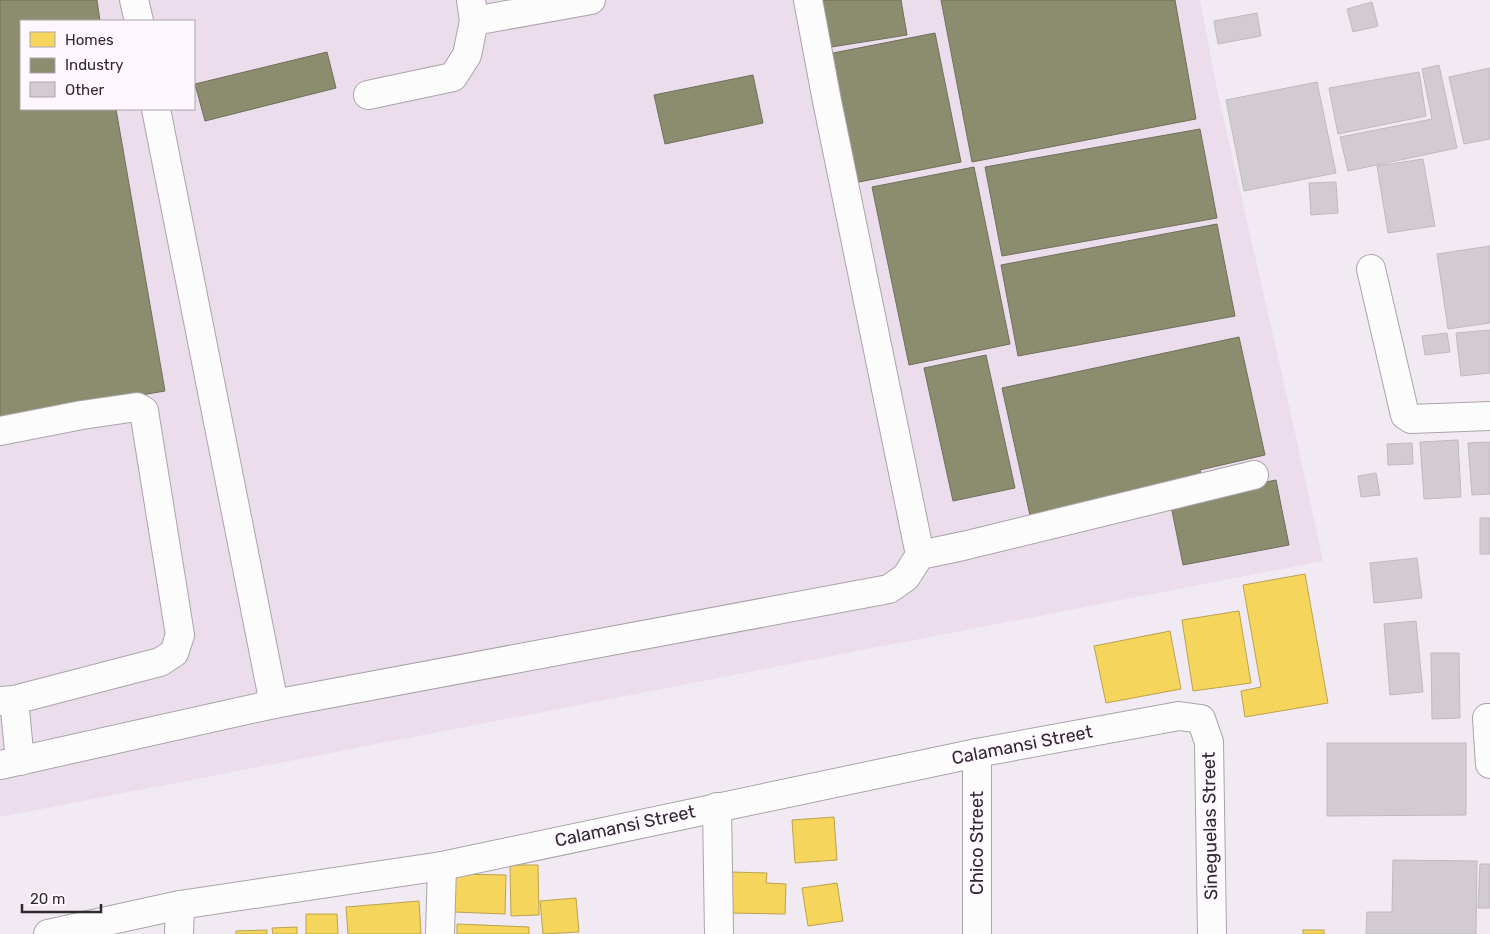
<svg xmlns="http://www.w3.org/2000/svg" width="1490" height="934" font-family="Rubik,sans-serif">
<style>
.built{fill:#ebddeb;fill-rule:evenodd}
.homes{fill:#f6d55c;stroke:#baa24e}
.industry{fill:#8c8c6e;stroke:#706f5b}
.building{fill:#d2ccd2;stroke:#bfbabf}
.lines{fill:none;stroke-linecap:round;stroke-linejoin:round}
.minor-casing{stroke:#a9a4a9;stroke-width:30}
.minor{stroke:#fdfcfd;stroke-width:28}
.labels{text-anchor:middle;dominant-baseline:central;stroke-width:5;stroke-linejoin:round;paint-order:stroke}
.street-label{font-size:18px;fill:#2f2a2f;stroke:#fff7ff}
</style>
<rect width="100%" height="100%" fill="#f2eaf2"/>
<path class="built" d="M0 0H1200L1218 94 1291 414 1323 561 0 817ZM21 21H194V109H21Z"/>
<g class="homes">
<polygon points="1305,574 1328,703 1245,717 1241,691 1261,687 1243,585"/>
<polygon points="1239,611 1251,683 1193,691 1182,620"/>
<polygon points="1170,631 1181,689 1106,703 1094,646"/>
<polygon points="834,817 837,860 795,863 792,820"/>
<polygon points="510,865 538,865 539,915 511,916"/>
<polygon points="732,872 767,873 766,883 786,884 785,914 730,913"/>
<polygon points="455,874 506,875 505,914 454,912"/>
<polygon points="837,883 843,921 808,926 802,888"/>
<polygon points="576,898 579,932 543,934 540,901"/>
<polygon points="419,901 421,934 348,934 346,907"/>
<polygon points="306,914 337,914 338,934 306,934"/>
<polygon points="457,924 529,927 529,934 457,934"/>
<polygon points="297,927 297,934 273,934 272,928"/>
<polygon points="267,930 267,934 236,934 236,931"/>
<rect x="1303" y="930" width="21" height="4"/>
</g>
<g class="industry">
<polygon points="0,0 97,0 100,21 21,21 21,109 116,109 165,391 0,419"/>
<polygon points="817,0 901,0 907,35 825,48"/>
<polygon points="941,0 1175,0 1196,119 972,162"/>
<polygon points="935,33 961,162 854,183 828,54"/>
<polygon points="327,52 336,88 205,121 195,84"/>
<polygon points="753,75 763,123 665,144 654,95"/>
<polygon points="1200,129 1217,218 1002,256 985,167"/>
<polygon points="974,167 1010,344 909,365 872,187"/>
<polygon points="1217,224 1235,316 1018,356 1001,265"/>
<polygon points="1239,337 1265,455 1200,470 1203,484 1031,520 1002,388"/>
<polygon points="986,355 1015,488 953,501 924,368"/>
<polygon points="1276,480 1289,545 1183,565 1170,501"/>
</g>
<g class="building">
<polygon points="1372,2 1378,26 1353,32 1347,9"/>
<polygon points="1257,13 1261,36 1218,44 1214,21"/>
<polygon points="1439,65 1457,148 1348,171 1340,137 1432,119 1422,69"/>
<polygon points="1490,68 1490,139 1464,144 1449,77"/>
<polygon points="1419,72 1426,116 1338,134 1329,88"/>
<polygon points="1317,82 1336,173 1244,191 1226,100"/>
<polygon points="1423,159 1435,226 1388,233 1377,166"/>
<polygon points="1336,182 1338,213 1311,215 1309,183"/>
<polygon points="1490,246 1490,323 1448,329 1437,254"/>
<polygon points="1490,330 1490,373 1461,376 1456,333"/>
<polygon points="1447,333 1450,352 1425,355 1422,336"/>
<polygon points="1458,440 1461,497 1424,499 1420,442"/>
<polygon points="1490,442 1490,494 1472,495 1468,443"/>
<polygon points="1412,443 1413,464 1388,465 1387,444"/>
<polygon points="1376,473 1380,495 1361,497 1358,476"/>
<rect x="1480" y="518" width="10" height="36"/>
<polygon points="1417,558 1422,598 1374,603 1370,563"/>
<polygon points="1416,621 1423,692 1390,695 1384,624"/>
<polygon points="1431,653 1459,653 1460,718 1432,719"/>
<polygon points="1327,743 1466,743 1466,815 1327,816"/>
<polygon points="1393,860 1477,861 1476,934 1366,934 1367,912 1392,912"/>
<polygon points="1480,864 1490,864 1490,908 1478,908"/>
</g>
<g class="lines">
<defs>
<g id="minor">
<polyline points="134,0 139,21"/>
<polyline points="808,0 827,101 920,555"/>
<polyline points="474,21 591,0"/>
<polyline points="368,95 453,77 467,55 474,21 471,0"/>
<polyline points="156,109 274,704"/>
<polyline points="1371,269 1405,415 1411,419 1490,416"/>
<polyline points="0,431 82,415 137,407 144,411 180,635 174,653 160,662 14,700"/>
<polyline points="0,701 14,700 20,761"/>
<polyline points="1490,718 1487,718 1490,764"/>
<polyline points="977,753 977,934"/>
<polyline points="0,765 274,704 889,589 906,577 920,555 963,546 1254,475"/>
<polyline points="717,807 719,934"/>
<polyline points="48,934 180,905 442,866 977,753 1179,716 1201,719 1209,742 1212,934"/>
<polyline points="179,934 180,905"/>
<polyline points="440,934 442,866"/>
</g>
</defs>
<use href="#minor" class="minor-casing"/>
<use href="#minor" class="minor"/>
</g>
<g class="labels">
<g class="street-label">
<text transform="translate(1022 745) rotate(-11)">Calamansi Street</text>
<text transform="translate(625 826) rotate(-12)">Calamansi Street</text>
<text transform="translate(1210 826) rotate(-91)">Sineguelas Street</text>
<text transform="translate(977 843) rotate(-90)">Chico Street</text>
</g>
</g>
<rect x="20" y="20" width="175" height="90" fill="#fff7ff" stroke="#aca5ac"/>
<rect x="30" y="32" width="25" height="15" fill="#f6d55c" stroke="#aca5ac"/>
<text x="65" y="45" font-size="15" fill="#2f2a2f">Homes</text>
<rect x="30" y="58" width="25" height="15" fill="#8c8c6e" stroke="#aca5ac"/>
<text x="65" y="70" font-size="15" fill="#2f2a2f">Industry</text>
<rect x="30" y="82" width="25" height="15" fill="#d2ccd2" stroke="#aca5ac"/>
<text x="65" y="95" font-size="15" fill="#2f2a2f">Other</text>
<path d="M22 904v8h79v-8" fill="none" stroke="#2f2a2f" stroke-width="2.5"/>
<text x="30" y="904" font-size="15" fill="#2f2a2f" stroke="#fff7ff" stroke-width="4" paint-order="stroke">20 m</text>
</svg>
